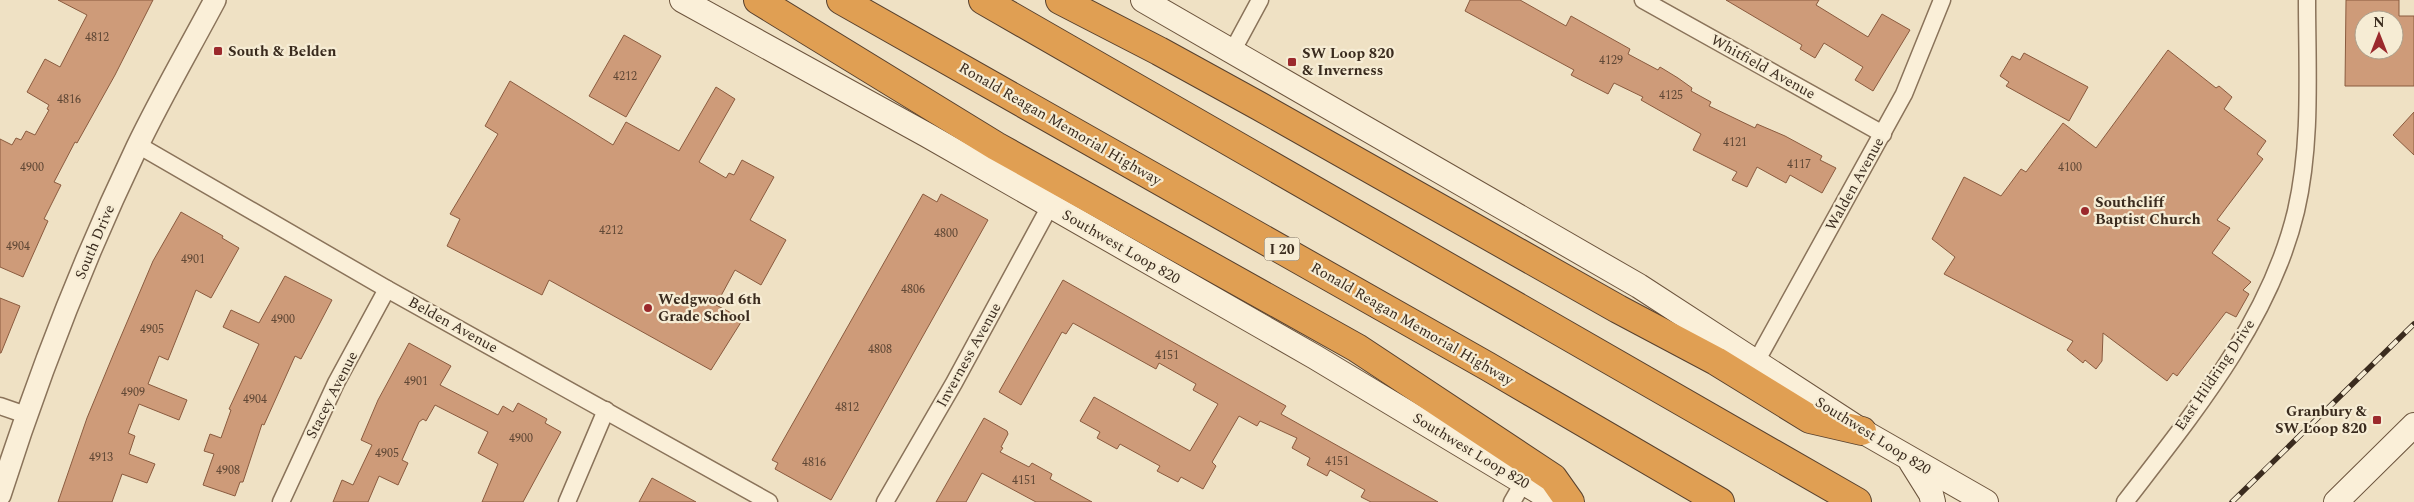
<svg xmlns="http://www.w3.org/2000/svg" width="2414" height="502" font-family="Spectral,serif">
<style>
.building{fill:#ce9b79;stroke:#8a5b3f;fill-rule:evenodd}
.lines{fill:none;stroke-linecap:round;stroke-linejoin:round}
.minor-casing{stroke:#8a735a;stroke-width:19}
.tertiary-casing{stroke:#8a735a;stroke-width:24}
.secondary-casing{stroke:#6c543d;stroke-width:26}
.motorway-casing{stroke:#58412e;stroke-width:30}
.minor{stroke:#faefd8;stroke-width:16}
.tertiary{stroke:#faefd8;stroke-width:21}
.secondary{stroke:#faefd8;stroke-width:24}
.motorway{stroke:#e09f53;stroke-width:28}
.rail-casing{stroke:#3a2b1e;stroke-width:5.5}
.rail{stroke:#f6ecd4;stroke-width:4;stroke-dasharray:11;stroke-linecap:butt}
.poi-dot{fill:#9b292c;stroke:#f6ecd4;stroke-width:2}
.labels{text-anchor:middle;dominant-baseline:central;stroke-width:4.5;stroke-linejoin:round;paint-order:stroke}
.number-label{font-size:12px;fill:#5f4735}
.shield{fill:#f6ecd4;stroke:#726555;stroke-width:1}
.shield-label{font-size:14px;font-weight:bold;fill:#3a2b1e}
.poi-label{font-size:15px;font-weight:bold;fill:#3a2b1e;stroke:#f6ecd4;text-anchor:start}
.street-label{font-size:15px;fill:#3a2b1e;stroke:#f6ecd4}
</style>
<rect width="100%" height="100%" fill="#efe1c4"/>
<g class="building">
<polygon points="58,0 153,0 115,75 77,143 75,142 54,182 61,185 44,219 48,221 23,277 0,267 0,139 12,145 16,138 21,140 26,131 35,135 49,110 47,109 49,105 27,92 45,59 60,67 87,15"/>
<polygon points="1470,0 1520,0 1566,26 1571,16 1630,49 1628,54 1658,70 1660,67 1678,78 1692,88 1691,91 1711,102 1709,106 1755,128 1757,124 1785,136 1822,156 1820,160 1836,168 1822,193 1790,175 1786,183 1757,167 1747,187 1732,180 1737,172 1693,150 1701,134 1641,100 1643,97 1614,83 1608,94 1571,75 1574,70 1465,11"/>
<polygon points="1726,0 1819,0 1816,5 1868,37 1882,14 1910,30 1873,91 1855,80 1863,67 1824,43 1815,58 1800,49 1802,45"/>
<path d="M2346 0H2399V16H2414V86H2345ZM2364 20H2394V50H2364Z"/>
<polygon points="624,35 661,56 626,117 589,96"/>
<polygon points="2168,50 2216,88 2219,86 2232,97 2224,109 2266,141 2257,154 2263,159 2217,220 2230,228 2212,253 2251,282 2243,290 2249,294 2236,317 2226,312 2177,376 2173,373 2167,381 2103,333 2102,361 2096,369 2085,360 2083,363 2067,350 2073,341 1944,274 1955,257 1932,239 1964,177 2001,196 2021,169 2026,172 2063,123 2096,148"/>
<polygon points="2024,53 2088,87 2069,121 2006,86 2009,82 2000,76 2012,56 2020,60"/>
<polygon points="510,81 613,145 626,122 679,151 716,87 735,99 699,162 726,178 729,173 734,175 742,160 774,177 750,220 786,240 761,285 735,270 716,305 743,319 711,370 549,280 542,295 447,246 460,219 450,214 498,134 485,126"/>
<polygon points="2414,112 2414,155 2393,135"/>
<polygon points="923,194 937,202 941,194 988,220 831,500 775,469 778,463 772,460"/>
<polygon points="181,212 223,236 222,238 239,248 211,298 196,290 168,360 159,356 148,384 187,400 179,420 139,404 128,433 135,436 129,454 155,464 147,483 122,474 112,502 58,502 87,418 116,348 153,261"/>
<polygon points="285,276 332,300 301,359 295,356 264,425 262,424 243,482 240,482 235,496 203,485 214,454 204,451 210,434 221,438 231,410 229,409 259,344 223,327 231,310 259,323"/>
<polygon points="1063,280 1286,406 1281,414 1438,502 1371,502 1361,497 1365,490 1330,470 1327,476 1307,465 1310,458 1292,448 1297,438 1260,421 1257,426 1239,416 1212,462 1216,466 1203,489 1181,477 1178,482 1157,471 1160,466 1120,444 1117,449 1097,438 1100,432 1080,421 1094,397 1190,451 1218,404 1193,390 1196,384 1159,363 1156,369 1073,323 1066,334 1062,332 1021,405 999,392"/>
<polygon points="0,298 20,306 1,353 0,353"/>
<polygon points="409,343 451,366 440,385 498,415 503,406 513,412 518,403 547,419 545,423 561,432 523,502 482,502 498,464 478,453 488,432 435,405 426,421 423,419 419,422 402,460 408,463 398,485 379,476 368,502 333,502 342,480 353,485 372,445 361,440 378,400"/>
<polygon points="984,418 1007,431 1008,434 1001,447 1003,448 1000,452 1029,467 1032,463 1052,474 1050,479 1092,502 1036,502 982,473 966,502 936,502"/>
<polygon points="652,478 696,502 639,502"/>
</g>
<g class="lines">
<defs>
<g id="minor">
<polyline points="1643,0 1883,134"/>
<polyline points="1233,50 1260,0"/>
<polyline points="138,145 387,289 769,502"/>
<polyline points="1756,362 1904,94 1942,0"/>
<polyline points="0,406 26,415"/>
<polyline points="281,502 336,383 387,289"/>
<polyline points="567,502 606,410"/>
<polyline points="885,502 954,383 1050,206"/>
<polyline points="1512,502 1523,483"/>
<path d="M2125 502C2192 415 2270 321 2296 211 2312 142 2307 70 2307 0"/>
</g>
<path id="tertiary" d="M0 495C38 376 83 260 137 147 161 97 189 49 215 0"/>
<g id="secondary">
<polyline points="682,0 927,135 1315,357 1556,502"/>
<polyline points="1143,0 1639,286 1862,431 1986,502"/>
<polyline points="1911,462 1931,494 1933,502"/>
<polyline points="2336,502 2414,425"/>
</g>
<g id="motorway">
<polyline points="758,0 996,146 1357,348 1553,478 1570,502"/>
<polyline points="841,0 1487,366 1720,502"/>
<polyline points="983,0 1857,502"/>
<polyline points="1060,0 1159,51 1259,106 1618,309 1716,361 1810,419 1862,431"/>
</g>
</defs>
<use href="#minor" class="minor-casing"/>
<use href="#tertiary" class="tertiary-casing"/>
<use href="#secondary" class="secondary-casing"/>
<use href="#motorway" class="motorway-casing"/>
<use href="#minor" class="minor"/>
<use href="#tertiary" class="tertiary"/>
<use href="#secondary" class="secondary"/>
<use href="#motorway" class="motorway"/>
<defs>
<polyline id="rail" points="2232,502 2414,324"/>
</defs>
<use href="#rail" class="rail-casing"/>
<use href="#rail" class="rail"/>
</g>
<g class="poi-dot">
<rect x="213" y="46" width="10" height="10" rx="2.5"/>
<rect x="1287" y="57" width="10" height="10" rx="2.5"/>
<circle cx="2085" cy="211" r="5"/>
<circle cx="648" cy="308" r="5"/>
<rect x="2372" y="415" width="10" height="10" rx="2.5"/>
</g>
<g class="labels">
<g class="number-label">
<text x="97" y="37">4812</text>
<text x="1611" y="60">4129</text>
<text x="625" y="76">4212</text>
<text x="1671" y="95">4125</text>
<text x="69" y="99">4816</text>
<text x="1735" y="142">4121</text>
<text x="1799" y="164">4117</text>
<text x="32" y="167">4900</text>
<text x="2070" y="167">4100</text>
<text x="611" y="230">4212</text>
<text x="946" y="233">4800</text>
<text x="18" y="246">4904</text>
<text x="193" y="259">4901</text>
<text x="913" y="289">4806</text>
<text x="283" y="319">4900</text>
<text x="152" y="329">4905</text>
<text x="880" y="349">4808</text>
<text x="1167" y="355">4151</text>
<text x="416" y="381">4901</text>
<text x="133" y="392">4909</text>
<text x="255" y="399">4904</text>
<text x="847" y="407">4812</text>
<text x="521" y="438">4900</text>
<text x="387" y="453">4905</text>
<text x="101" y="457">4913</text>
<text x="1337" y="461">4151</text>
<text x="814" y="462">4816</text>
<text x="228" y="470">4908</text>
<text x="1024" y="480">4151</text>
</g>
<rect class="shield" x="1264.5" y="237.5" width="35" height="23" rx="4"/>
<g class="shield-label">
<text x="1282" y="249">I 20</text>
</g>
<g class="poi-label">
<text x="228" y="51">South &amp; Belden</text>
<text x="1302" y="53">SW Loop 820<tspan x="1302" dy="17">&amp; Inverness</tspan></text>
<text x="2095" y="202">Southcliff<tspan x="2095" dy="17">Baptist Church</tspan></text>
<text x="658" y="299">Wedgwood 6th<tspan x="658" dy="17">Grade School</tspan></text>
<text x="2367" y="411" text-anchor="end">Granbury &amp;<tspan x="2367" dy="17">SW Loop 820</tspan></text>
</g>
<g class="street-label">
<text transform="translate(1763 67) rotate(29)">Whitfield Avenue</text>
<text transform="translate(1060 124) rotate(30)">Ronald Reagan Memorial Highway</text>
<text transform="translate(1855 184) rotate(-61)">Walden Avenue</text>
<text transform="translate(95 242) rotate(-67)">South Drive</text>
<text transform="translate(1121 247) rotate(30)">Southwest Loop 820</text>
<text transform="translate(1412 324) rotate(30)">Ronald Reagan Memorial Highway</text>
<text transform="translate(453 325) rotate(29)">Belden Avenue</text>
<text transform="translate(969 355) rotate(-61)">Inverness Avenue</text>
<text transform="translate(2215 375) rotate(-56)">East Hildring Drive</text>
<text transform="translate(332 395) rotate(-63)">Stacey Avenue</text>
<text transform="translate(1873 436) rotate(32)">Southwest Loop 820</text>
<text transform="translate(1471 451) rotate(31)">Southwest Loop 820</text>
</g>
</g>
<g transform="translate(2379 35)"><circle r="24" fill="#f6ecd4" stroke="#ab9f8b"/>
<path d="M0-4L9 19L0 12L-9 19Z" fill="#9b292c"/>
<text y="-8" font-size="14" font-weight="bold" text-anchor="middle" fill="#3a2b1e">N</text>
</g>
</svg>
